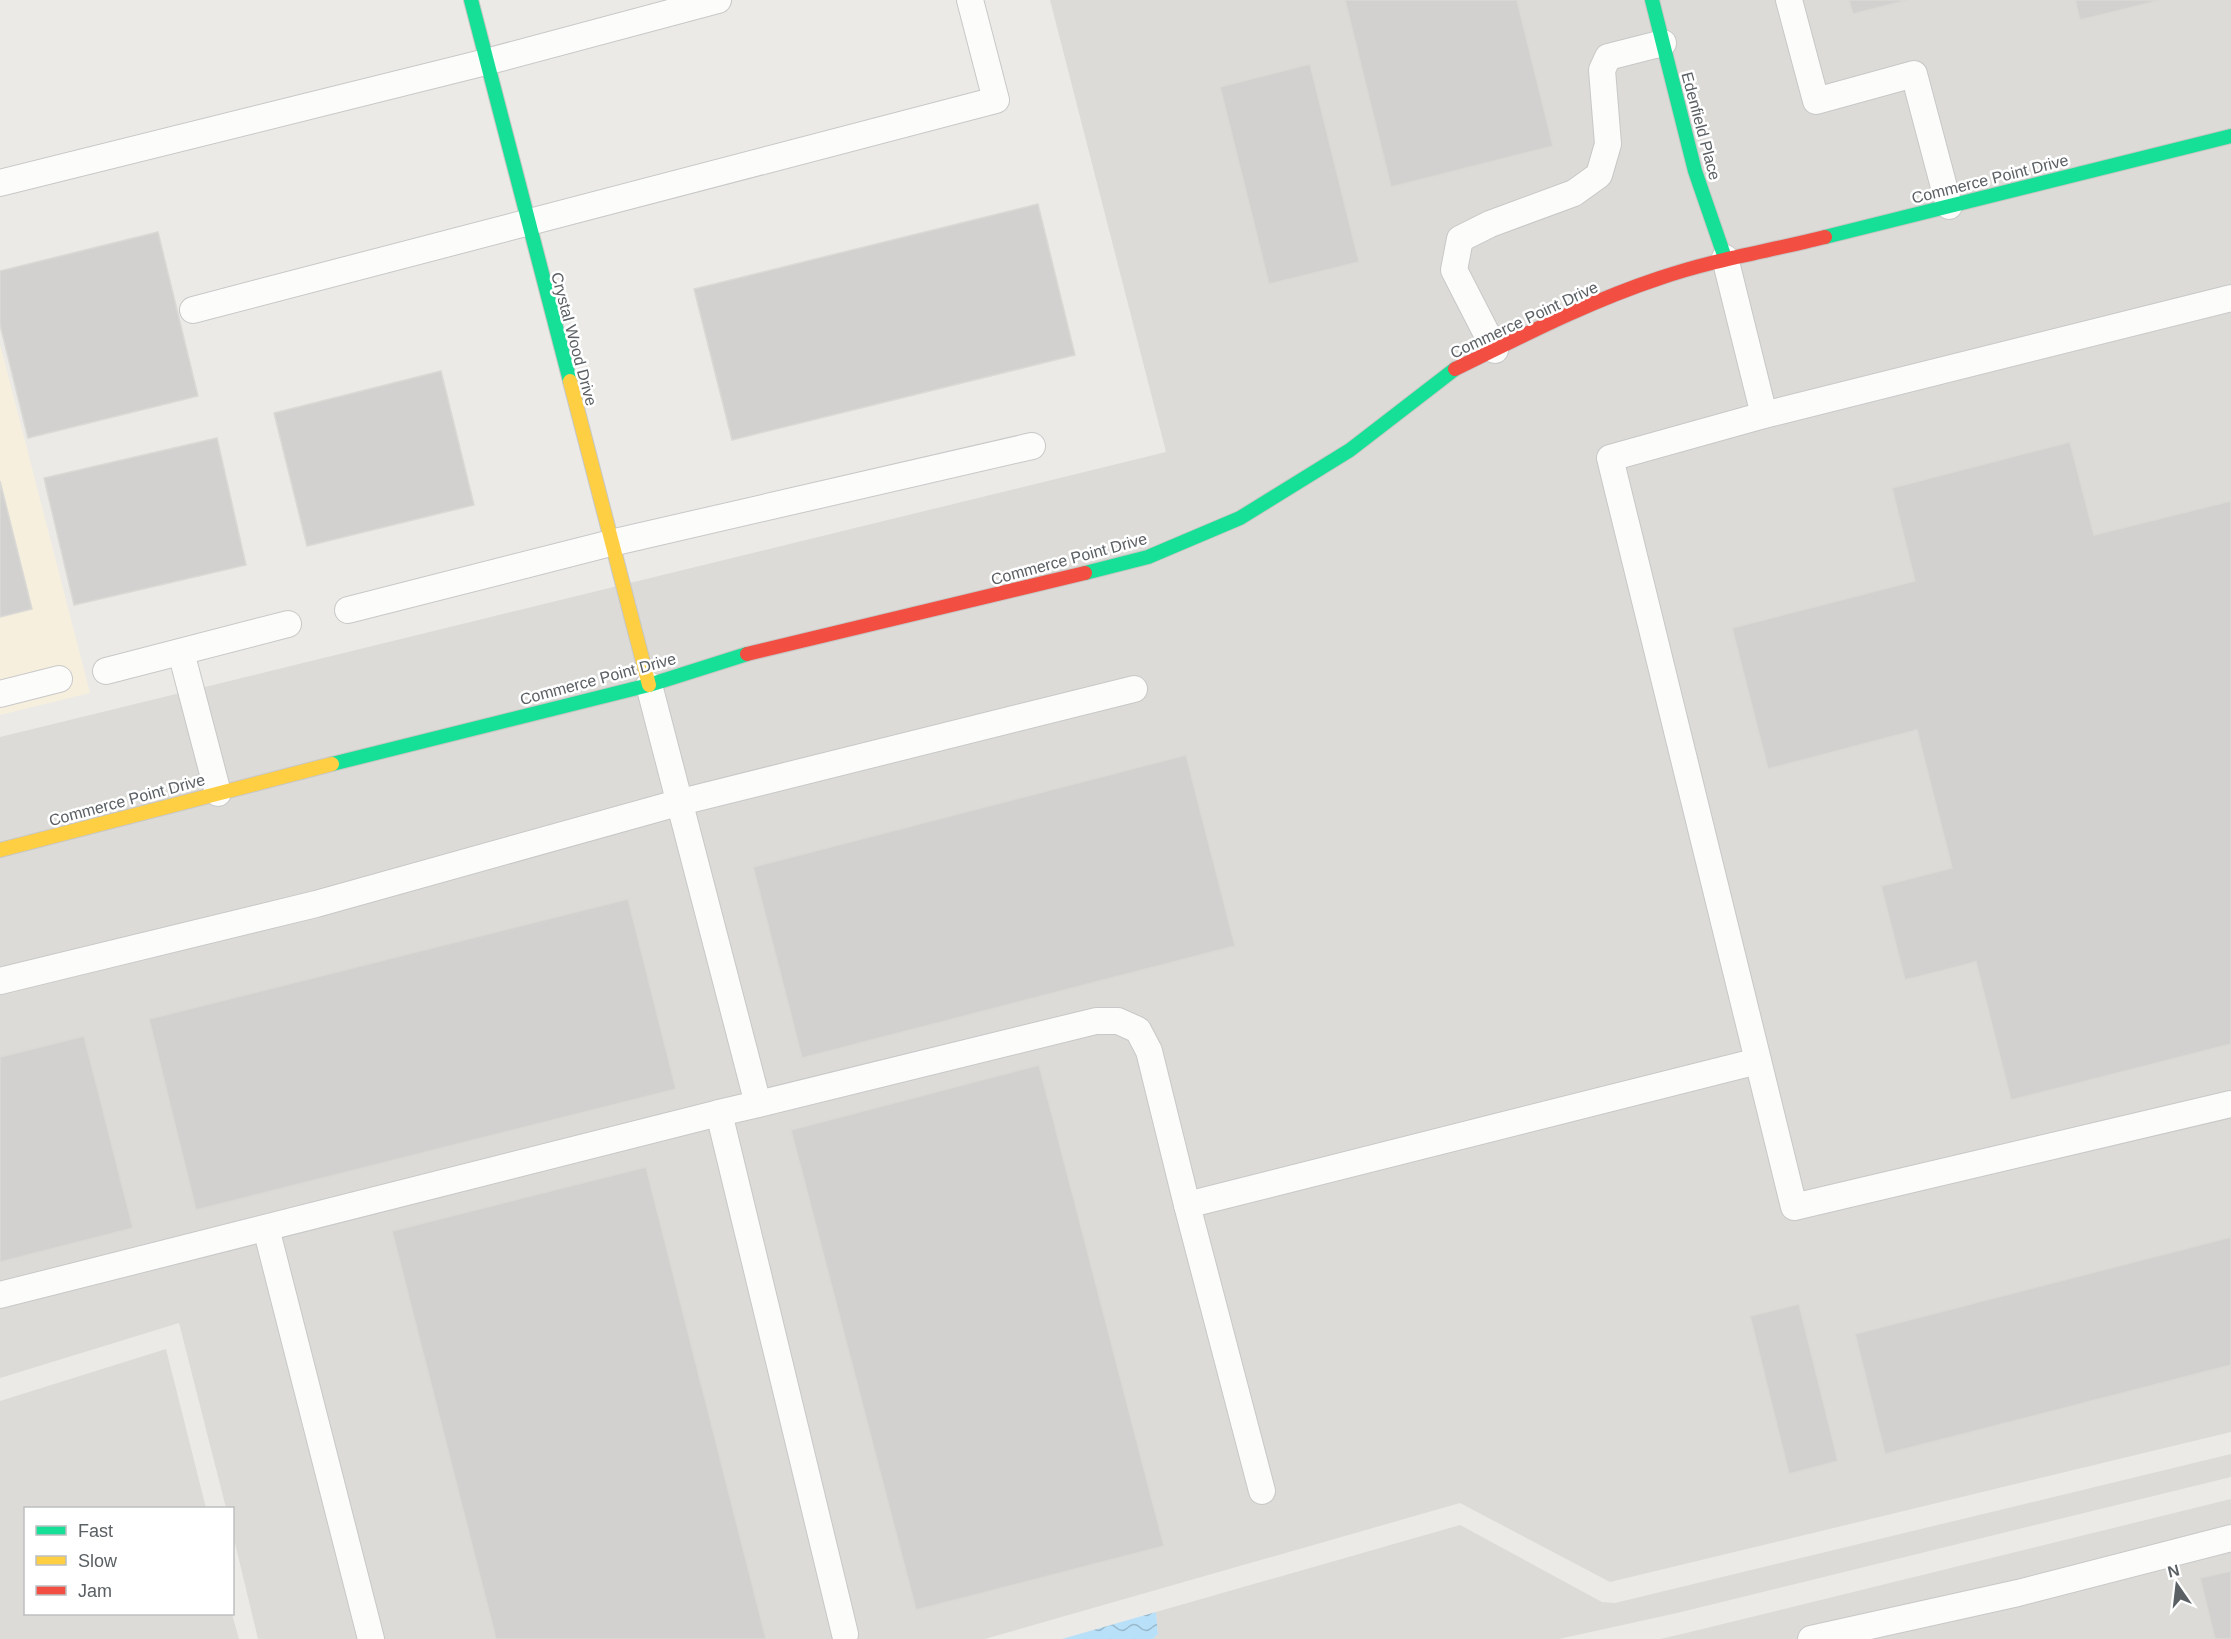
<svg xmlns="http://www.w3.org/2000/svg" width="2231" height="1639" font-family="Arial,sans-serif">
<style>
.commercial{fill:#f6efde}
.industrial{fill:#dcdbd7}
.water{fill:url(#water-waves)}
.building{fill:#d2d1cf;stroke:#dad9d5;stroke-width:1.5}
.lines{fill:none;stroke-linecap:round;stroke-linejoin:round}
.lane-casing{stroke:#c8c8c8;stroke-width:28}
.fast-casing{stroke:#c7c7c6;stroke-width:16}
.slow-casing{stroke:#c7c7c6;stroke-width:16}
.jam-casing{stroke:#c7c7c6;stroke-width:16}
.lane{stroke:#fcfcfb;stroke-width:26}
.fast{stroke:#16e098;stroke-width:14}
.slow{stroke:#ffcf43;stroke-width:14}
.jam{stroke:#f24e42;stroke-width:14}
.labels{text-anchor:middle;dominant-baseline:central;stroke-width:5;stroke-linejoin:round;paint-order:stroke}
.street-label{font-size:16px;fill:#5b6064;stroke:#fff}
</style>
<defs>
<pattern id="water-waves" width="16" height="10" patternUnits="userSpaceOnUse" patternTransform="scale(1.5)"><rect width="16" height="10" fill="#b8e0f8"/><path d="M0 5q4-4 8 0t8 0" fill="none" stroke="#99b9cc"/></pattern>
</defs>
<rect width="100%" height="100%" fill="#ebeae6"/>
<polygon class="commercial" points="0,344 90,693 0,715"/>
<g class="industrial">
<polygon points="1050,0 2231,0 2231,1432 1610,1582 1460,1503 985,1639 258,1639 233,1535 232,1508 226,1508 179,1323 0,1378 0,737 1166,452"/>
<polygon points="166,1349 206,1508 26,1508 26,1614 232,1614 239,1639 0,1639 0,1401"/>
<polygon points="2231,1454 2231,1477 1677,1613 1559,1639 1153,1639 1158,1634 1156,1612 1460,1525 1602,1602 1615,1603"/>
<polygon points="2231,1499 2231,1639 1660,1639 1682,1634"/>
</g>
<polygon class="water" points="1156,1612 1158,1634 1153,1639 1062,1639"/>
<g class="building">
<polygon points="1345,0 1517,0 1553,146 1391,187"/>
<polygon points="1849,0 1908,0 1853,14"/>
<polygon points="2075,0 2161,0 2080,20"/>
<polygon points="1310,64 1359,262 1269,284 1220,87"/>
<polygon points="1038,204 1075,355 732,440 694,289"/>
<polygon points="158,232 198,396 28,438 0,325 0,271"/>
<polygon points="441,371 474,505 307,546 274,413"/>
<polygon points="217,438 246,565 74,605 44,478"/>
<polygon points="2070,442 2094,535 2231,501 2231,1044 2011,1100 1976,962 1905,980 1881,886 1952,868 1917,730 1768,769 1732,628 1915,581 1892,488"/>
<polygon points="0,481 32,609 0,617"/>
<polygon points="1186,755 1235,946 802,1058 753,867"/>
<polygon points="628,899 676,1089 196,1210 149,1019"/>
<polygon points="84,1036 133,1228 0,1262 0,1057"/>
<polygon points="1039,1065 1164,1546 916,1610 791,1130"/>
<polygon points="646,1167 766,1639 496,1639 392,1231"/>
<polygon points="2231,1237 2231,1365 1885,1454 1855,1334"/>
<polygon points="1799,1304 1838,1461 1789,1474 1750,1316"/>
<polygon points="2231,1571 2231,1639 2215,1639 2200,1578"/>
</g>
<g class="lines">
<defs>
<g id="lane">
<polyline points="1789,0 1816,101 1914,74 1949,206"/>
<polyline points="0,183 486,62 718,0"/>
<polyline points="1725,258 1764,415 2231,298"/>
<polyline points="193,310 996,100 970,0"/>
<polyline points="1495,350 1454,270 1460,239 1490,224 1574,193 1599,175 1608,144 1602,70 1608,57 1663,43"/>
<polyline points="1764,415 1610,458 1794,1207 2231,1104"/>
<polyline points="348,610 611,543 1032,446"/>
<polyline points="181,652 218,793"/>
<polyline points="106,671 288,624"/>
<polyline points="649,685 758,1104 719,1113 845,1634"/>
<polyline points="0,694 59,679"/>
<polyline points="0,981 316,904 681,802 1134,689"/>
<polyline points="758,1104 1096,1021 1118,1021 1138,1030 1149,1051 1187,1205"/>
<polyline points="266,1228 371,1639"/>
<polyline points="0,1295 719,1113"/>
<polyline points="1262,1491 1187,1205 1758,1061"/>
<polyline points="1811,1639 2018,1593 2231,1538"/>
</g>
<g id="fast">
<polyline points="471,0 570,381"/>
<polyline points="1652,0 1695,171 1725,258"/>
<polyline points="1825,237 2231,136"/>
<polyline points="1085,573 1148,557 1240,518 1350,450 1455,369"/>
<polyline points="332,764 649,685 747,654"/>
</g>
<g id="slow">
<polyline points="570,381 649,685"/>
<polyline points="0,850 332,764"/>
</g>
<g id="jam">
<path d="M1455 369C1522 336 1590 301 1660 278 1715 259 1770 251 1825 237"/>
<polyline points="747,654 1085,573"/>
</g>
</defs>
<use href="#lane" class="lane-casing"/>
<use href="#fast" class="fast-casing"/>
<use href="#slow" class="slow-casing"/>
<use href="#jam" class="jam-casing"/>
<use href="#lane" class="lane"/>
<use href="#fast" class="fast"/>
<use href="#slow" class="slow"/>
<use href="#jam" class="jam"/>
</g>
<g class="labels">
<g class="street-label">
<text transform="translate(1701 126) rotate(75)">Edenfield Place</text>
<text transform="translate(1990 179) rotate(-14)">Commerce Point Drive</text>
<text transform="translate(1524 320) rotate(-25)">Commerce Point Drive</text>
<text transform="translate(574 339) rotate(75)">Crystal Wood Drive</text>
<text transform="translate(1069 559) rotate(-15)">Commerce Point Drive</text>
<text transform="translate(598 679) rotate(-15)">Commerce Point Drive</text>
<text transform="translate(127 800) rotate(-15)">Commerce Point Drive</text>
</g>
</g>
<rect x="24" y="1507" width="210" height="108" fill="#ffffff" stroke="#bdbfc1" stroke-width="1.5"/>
<rect x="36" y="1526" width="30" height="9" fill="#16e098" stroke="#bdbfc1" stroke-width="1.5"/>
<text x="78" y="1537" font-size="18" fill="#5b6064">Fast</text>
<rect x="36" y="1556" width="30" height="9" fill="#ffcf43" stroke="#bdbfc1" stroke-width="1.5"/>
<text x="78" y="1567" font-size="18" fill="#5b6064">Slow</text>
<rect x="36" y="1586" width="30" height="9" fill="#f24e42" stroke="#bdbfc1" stroke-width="1.5"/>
<text x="78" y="1597" font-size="18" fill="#5b6064">Jam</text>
<g transform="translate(2177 1585) rotate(346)" stroke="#ffffff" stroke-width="4.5" paint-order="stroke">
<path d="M0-4.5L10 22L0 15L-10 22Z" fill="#5b6064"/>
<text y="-9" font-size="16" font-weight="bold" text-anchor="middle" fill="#5b6064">N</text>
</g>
</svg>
